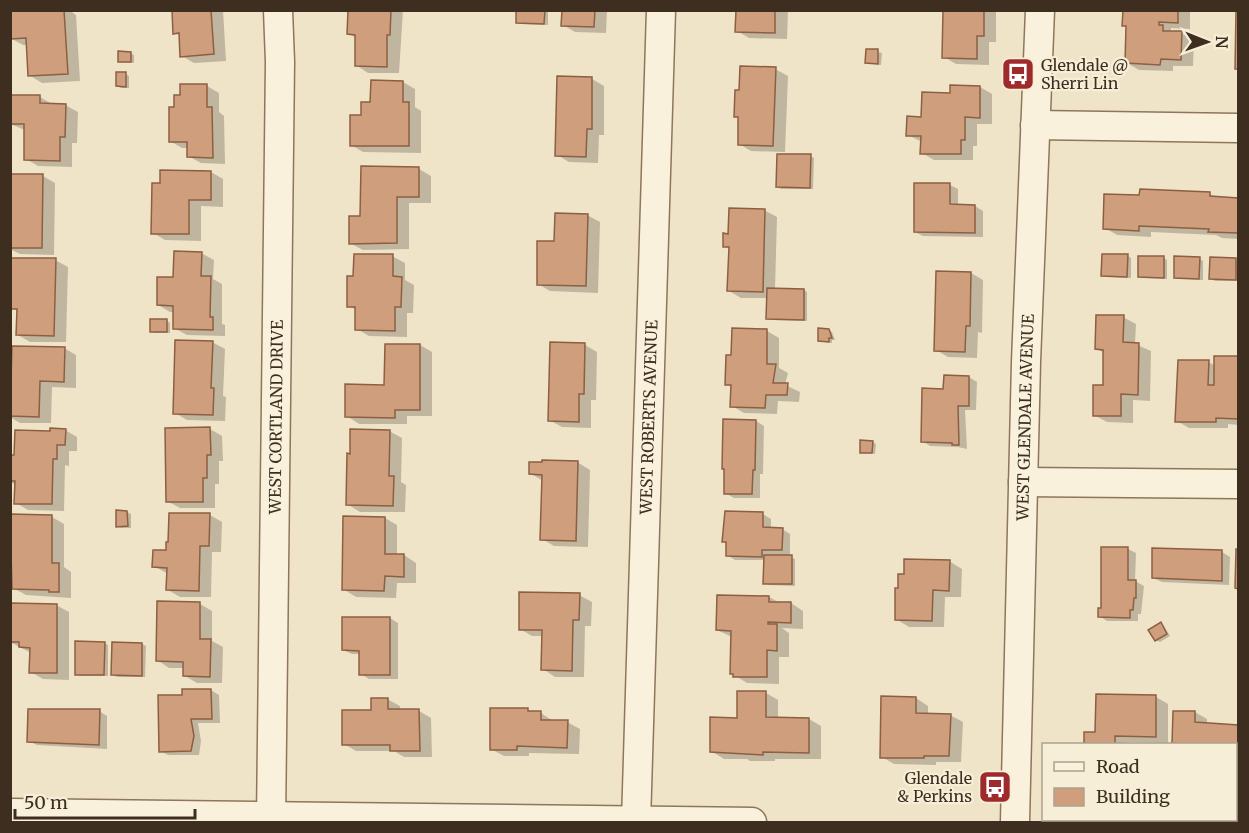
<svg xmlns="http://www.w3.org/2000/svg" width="1249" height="833" font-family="Merriweather,serif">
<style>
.shadow{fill:#0003}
.building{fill:#cf9f7d;stroke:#8d5f41;stroke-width:1.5}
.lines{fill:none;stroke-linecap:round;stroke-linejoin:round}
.minor-casing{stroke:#8d765c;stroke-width:31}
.minor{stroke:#faf1dc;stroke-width:28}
.labels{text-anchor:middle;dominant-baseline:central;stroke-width:4.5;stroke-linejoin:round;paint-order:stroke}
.poi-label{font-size:16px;fill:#3d2e20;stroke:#f7eed8;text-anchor:start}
.street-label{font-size:16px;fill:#3d2e20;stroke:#f7eed8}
</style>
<rect width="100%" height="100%" fill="#f0e4c8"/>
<g class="shadow">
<polygon points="10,10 69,10 76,15 80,81 42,83 29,75 28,45 23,45 10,38"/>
<polygon points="173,10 223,10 226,61 194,63 182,56 181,36 175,33"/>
<polygon points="349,10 403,10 399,73 368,73 356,65 357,38 349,34"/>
<polygon points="518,10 548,10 548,25 521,24 517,22"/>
<polygon points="563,10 607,10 606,33 575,32 563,25"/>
<polygon points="737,10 788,10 787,39 749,38 737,31"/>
<polygon points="944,10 996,10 996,42 989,42 989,65 956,64 944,57"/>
<polygon points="1124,10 1190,10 1190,29 1171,28 1171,31 1181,33 1194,40 1193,66 1173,66 1173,71 1139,70 1127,63 1128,28 1124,25"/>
<polygon points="1237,10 1238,10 1238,69 1236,68"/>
<polygon points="867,50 882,53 881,65 867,63"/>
<polygon points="130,53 134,55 134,63 119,61"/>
<polygon points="775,69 788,76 785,152 751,151 739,144 740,119 735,116 741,91"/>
<polygon points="126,74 129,76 129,88 121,88 118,86"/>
<polygon points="558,78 592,79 604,86 604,135 599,135 598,163 569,162 557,155"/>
<polygon points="403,82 415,89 415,107 421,111 421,153 363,152 351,145 362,117 372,103"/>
<polygon points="207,86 219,93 219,112 224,116 225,164 201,163 188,156 188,148 182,148 170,141 175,108 182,97"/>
<polygon points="980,87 992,94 992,124 977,124 977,146 973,146 973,160 934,160 922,153 922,142 908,135 923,118 952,94"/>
<polygon points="40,97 52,104 65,105 78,112 77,143 72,143 72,167 38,166 26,159 25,130 10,124"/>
<polygon points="810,156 814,158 813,189 781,189 777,187"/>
<polygon points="419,169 431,176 431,203 409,203 409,249 363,250 350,243 361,217"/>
<polygon points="211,172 223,179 223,207 201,206 201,241 165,240 153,233"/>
<polygon points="10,175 43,176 55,183 54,255 20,254 10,249"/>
<polygon points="950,185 958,189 958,206 975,206 983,211 983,237 923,236 915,232"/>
<polygon points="1210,194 1217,198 1238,199 1238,239 1222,238 1216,235 1151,232 1151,237 1117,235 1105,228 1141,197"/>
<polygon points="764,210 777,217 775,289 804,290 807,292 807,321 771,320 768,318 768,298 741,298 729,291 730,249 724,246"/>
<polygon points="587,215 600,222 598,293 550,291 538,284 556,243"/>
<polygon points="201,253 214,260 213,279 222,284 222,324 225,325 225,336 187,335 174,328 175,312 170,312 158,305 175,279"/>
<polygon points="392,256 405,263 405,280 414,285 413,313 407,313 407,337 369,336 357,329 357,310 348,306 355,278"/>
<polygon points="1128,256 1131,258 1131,278 1107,277 1103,275"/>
<polygon points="1164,258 1167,260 1167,279 1143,278 1139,276"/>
<polygon points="10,259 55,260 68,267 66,342 30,342 18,335 18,311 12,308"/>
<polygon points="1200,259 1203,261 1203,280 1179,279 1175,277"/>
<polygon points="1212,259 1238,261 1238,281 1215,281 1211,279"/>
<polygon points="938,273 971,273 983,280 982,333 978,332 977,358 948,357 936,350"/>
<polygon points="1123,317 1136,324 1135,344 1151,351 1150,401 1133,400 1133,423 1107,422 1094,415 1104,387 1105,353 1097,349"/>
<polygon points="167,321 170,323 170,333 155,333 152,331"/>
<polygon points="733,330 767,331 779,338 779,368 788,373 785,385 800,392 799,402 778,401 777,414 744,413 732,406 732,387 727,384 733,357"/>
<polygon points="828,330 832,332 835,340 832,340 832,343 819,341"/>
<polygon points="212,342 225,349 223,396 226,397 225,421 187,420 175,413"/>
<polygon points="420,345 432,352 432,416 407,416 407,424 359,424 347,416 386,386"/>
<polygon points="585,345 597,352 596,400 591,400 591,428 562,427 549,420"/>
<polygon points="64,348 76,355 76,388 52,387 51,423 20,423 10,417 10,372"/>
<polygon points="1216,357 1238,358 1238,425 1228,424 1228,428 1189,428 1177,421 1208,362 1216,366"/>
<polygon points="969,377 977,382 976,410 965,410 967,449 958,447 930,446 922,441"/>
<polygon points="756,421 764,426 763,474 760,474 760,498 734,498 725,493"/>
<polygon points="210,429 222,436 223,461 219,461 219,484 215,484 215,508 180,508 167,501"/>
<polygon points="65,430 77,437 77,451 69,451 69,466 65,465 64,511 28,510 16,503 16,485 10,482 10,456 16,456 51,432"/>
<polygon points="389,431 402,438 401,482 406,485 405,512 360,512 347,504"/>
<polygon points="872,442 876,444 875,454 861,452"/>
<polygon points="577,462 590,470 588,547 554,546 542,539 543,481 530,473"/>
<polygon points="127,512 131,514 131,528 121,528 118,526"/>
<polygon points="763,514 771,519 771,529 782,529 790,534 790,557 795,559 795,586 769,585 765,583 765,560 735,560 727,555 727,543 723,541"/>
<polygon points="10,515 52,517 64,524 64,567 71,572 71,598 26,595 13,588 14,551 10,549"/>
<polygon points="210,515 222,522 221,552 212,552 211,597 180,597 168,590 168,574 154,566"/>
<polygon points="385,518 397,525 397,555 404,555 416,563 416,583 397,583 396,598 356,597 343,589"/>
<polygon points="1128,549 1136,553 1135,581 1144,586 1141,614 1138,614 1138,621 1107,621 1099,616"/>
<polygon points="1237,551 1238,551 1238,589 1237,588"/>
<polygon points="1222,552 1230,557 1229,585 1162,582 1153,578"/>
<polygon points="949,561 962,569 961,597 945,597 944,627 909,627 896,619"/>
<polygon points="579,595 592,602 591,626 585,626 584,677 555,677 543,669 544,636 532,636 520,629"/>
<polygon points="769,597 780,603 791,603 803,611 803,629 782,628 789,633 789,657 779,657 779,684 747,683 731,673 732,637 717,630"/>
<polygon points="158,603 200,604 212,611 212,641 223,647 222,683 197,683 185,676 185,668 169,668 157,660"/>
<polygon points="10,604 56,605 69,612 69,680 43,679 31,672 31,653 10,642"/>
<polygon points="390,618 398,623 398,679 369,679 361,674 361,654 352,654 343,650"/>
<polygon points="1161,624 1164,626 1170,636 1160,642 1156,640"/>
<polygon points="104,643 108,645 108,676 80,676 76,674"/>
<polygon points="142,644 146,646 145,677 117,677 113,675"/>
<polygon points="211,690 219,695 220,723 198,723 201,741 199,755 168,755 160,751 184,696"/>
<polygon points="766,693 778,700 778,719 809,719 821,726 821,759 775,759 775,761 750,761 747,759 724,759 711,751 738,719"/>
<polygon points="1156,697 1168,704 1168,743 1127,742 1127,744 1086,744 1086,733 1096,734"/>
<polygon points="916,698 928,706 928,715 950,715 963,722 961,762 936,762 936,765 894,764 882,757"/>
<polygon points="387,699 400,706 400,711 419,711 431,718 432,757 404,757 394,751 356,751 344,744 372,711"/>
<polygon points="527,710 532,713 541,713 553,721 567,722 580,729 579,754 529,753 529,756 504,756 491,749"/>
<polygon points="99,711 107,716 107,749 37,745 28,741"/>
<polygon points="1174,712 1195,712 1207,719 1207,725 1238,726 1238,764 1236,764 1236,744 1174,744"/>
</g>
<g class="building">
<polygon points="10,10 64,10 68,74 28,76 26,38 10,39"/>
<polygon points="172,10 211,10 214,54 180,57 179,33 173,34"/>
<polygon points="348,10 391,10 390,35 387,35 387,67 355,66 355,35 347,34"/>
<polygon points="516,10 545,10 544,24 516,23"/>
<polygon points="562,10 595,10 594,27 561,26"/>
<polygon points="736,10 775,10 775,33 735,32"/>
<polygon points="943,10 984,10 984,36 977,36 977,59 942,58"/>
<polygon points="1123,10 1178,10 1178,23 1159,22 1159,25 1163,25 1163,31 1182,31 1181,60 1161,59 1160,65 1125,63 1126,26 1122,26"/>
<polygon points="1236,10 1238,10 1238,69 1235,69"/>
<polygon points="866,49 878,49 878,64 865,63"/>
<polygon points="118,51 131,52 131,62 118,62"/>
<polygon points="740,66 776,67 773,146 738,145 738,117 734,117 735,90 739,90"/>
<polygon points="116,72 126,72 126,87 116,86"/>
<polygon points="557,76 592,77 592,129 587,129 586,157 555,156"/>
<polygon points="371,80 403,81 403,102 409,102 409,146 350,146 350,115 361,115 361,102 370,102"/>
<polygon points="180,84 207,84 207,107 212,107 213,158 187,157 187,142 169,142 169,107 174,107 174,95 180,95"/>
<polygon points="950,85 980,86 980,118 965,117 965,140 961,140 961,154 920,154 921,136 906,136 907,116 921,117 922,92 950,93"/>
<polygon points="10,95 40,95 40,103 66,104 65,137 60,137 60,161 24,160 24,124 10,124"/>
<polygon points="777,154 811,154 810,188 776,187"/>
<polygon points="361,166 419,167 419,197 397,197 397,243 349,244 349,216 360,216"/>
<polygon points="160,170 211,171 211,200 189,200 189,234 151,234 152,183 160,183"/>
<polygon points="10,174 43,174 42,248 10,248"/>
<polygon points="914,183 950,183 950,204 975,205 975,233 914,232"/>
<polygon points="1140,189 1210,192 1210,196 1238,198 1238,233 1208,232 1209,229 1139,226 1139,231 1103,229 1104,194 1139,195"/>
<polygon points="729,208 765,209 763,292 727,291 729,247 723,247 723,233 728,234"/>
<polygon points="555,213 588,214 586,286 537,285 537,241 554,241"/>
<polygon points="174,251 202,252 201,276 211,276 210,317 213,317 213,330 173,329 173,306 157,305 157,277 173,277"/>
<polygon points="354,254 393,254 393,276 402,277 401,307 395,307 395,331 355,330 355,307 347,307 347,276 353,276"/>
<polygon points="1102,254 1128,254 1127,277 1101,276"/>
<polygon points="1138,256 1164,256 1164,278 1138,277"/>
<polygon points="1174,256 1200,257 1199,279 1174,278"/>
<polygon points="1210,257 1236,258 1236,280 1209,279"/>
<polygon points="10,258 56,258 54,336 16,335 17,309 11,309"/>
<polygon points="936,271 971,272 970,326 966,326 965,352 934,351"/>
<polygon points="767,288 804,289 804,320 766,319"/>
<polygon points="1096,315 1124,315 1123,342 1139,343 1138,395 1121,394 1121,416 1093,416 1093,385 1103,385 1103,350 1095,349"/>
<rect x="150" y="319" width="17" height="13"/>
<polygon points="732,328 767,329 767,364 776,364 773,383 788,383 787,395 766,395 765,408 730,407 731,385 725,385 726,355 731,355"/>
<polygon points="818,328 829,329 832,338 829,338 829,342 818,341"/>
<polygon points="175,340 213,341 211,388 214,388 213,415 173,414"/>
<polygon points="550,342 585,343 584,394 579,394 579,422 548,421"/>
<polygon points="385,344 420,344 420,410 395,410 395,418 345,417 345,384 384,385"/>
<polygon points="12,346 65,347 64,382 40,381 39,417 10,416"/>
<polygon points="1214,356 1238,356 1238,419 1216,418 1216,422 1175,422 1178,360 1209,360 1208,385 1214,385"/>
<polygon points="944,375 969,376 969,406 958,406 959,445 952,445 952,443 921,442 922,388 943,389"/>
<polygon points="723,419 756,420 755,470 753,470 752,494 724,494 724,469 722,469"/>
<polygon points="210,427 211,455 207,455 207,478 203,478 203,502 166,502 165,428"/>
<polygon points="50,428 66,429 65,445 57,445 57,459 53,459 52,504 14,504 15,481 10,481 10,455 14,455 15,430 50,431"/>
<polygon points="350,429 390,430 389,476 394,476 393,506 346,505 347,453 350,454"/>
<polygon points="860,440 873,441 872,453 860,453"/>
<polygon points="542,460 578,461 576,541 540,540 542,475 529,474 529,462 542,462"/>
<polygon points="116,510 127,511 128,526 116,527"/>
<polygon points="725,511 763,512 763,527 783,528 782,550 762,550 762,557 726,556 726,542 722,542"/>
<polygon points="169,513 210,513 209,546 200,546 199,591 166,590 167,568 152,567 153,550 166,550 166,542 168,542"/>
<polygon points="10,514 52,515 52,563 59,563 59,592 49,592 49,590 12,589"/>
<polygon points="343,516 385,517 385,554 404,554 404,577 385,576 384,591 342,590"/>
<polygon points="1101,547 1128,547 1128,580 1136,580 1136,598 1134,598 1133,610 1130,610 1130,618 1098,617 1098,608 1101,608"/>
<polygon points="1152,548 1222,550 1222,581 1152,578"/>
<polygon points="1236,549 1238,549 1238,589 1235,588"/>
<polygon points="764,555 792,555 792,584 763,584"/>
<polygon points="904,559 950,560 949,591 933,590 932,621 895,620 895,588 898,588 898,574 904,574"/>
<polygon points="519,592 580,593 579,620 573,620 572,671 541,670 542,630 519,630"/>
<polygon points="717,595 769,596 769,602 791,602 791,623 768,622 768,624 777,624 777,651 767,650 767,677 733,677 733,674 730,674 731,631 716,630"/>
<polygon points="157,601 200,602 200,639 211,639 210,677 183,676 183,662 156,661"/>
<polygon points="10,603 57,604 57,673 29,673 30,648 19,647 19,642 10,642"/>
<polygon points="342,617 390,617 390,675 359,675 359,651 342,650"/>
<polygon points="1161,622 1167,634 1155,641 1148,630"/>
<polygon points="75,641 105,642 104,675 75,675"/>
<polygon points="112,642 142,643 142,676 111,675"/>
<polygon points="182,689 211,689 212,719 191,719 194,736 191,751 159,752 158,695 182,695"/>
<polygon points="737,691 766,691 766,717 809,718 809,753 763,752 763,755 710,752 710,717 737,718"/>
<polygon points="1096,694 1156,695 1156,737 1115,736 1115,744 1084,744 1084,732 1095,732"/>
<polygon points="881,696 916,697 916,713 951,714 949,756 924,756 924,758 880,758"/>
<polygon points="371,698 388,698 388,709 419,709 420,751 390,751 390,745 342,745 342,710 371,710"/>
<polygon points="490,708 528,708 528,711 541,711 541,720 568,720 567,748 517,746 517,750 490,750"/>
<polygon points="28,709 100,709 99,745 27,742"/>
<polygon points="1173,711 1195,711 1195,722 1238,725 1238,758 1236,758 1236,744 1172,744"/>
</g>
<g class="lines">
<defs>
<g id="minor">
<polyline points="1035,125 1238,128"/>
<polyline points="1023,482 1238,484"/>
<path d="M10 813C258 818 505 819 752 822"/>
<path id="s1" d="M271 822 280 62 278 10"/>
<path id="s2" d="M636 822 661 10"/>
<path id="s3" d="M1015 822 1026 362 1040 10"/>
</g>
</defs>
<use href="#minor" class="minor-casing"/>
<use href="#minor" class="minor"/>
</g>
<defs>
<symbol id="bus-square" viewBox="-11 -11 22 22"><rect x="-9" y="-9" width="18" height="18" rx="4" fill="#9e2a2b" stroke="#f7eed8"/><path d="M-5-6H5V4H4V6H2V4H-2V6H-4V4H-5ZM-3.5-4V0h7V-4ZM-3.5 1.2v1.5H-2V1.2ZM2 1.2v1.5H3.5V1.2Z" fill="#fff"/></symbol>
</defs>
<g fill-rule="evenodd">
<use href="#bus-square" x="999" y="55" width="38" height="38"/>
<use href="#bus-square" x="976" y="768" width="38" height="38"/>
</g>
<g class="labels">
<g class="poi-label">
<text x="1041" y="65">Glendale @<tspan x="1041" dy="18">Sherri Lin</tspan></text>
<text x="972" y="778" text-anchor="end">Glendale<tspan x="972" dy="18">&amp; Perkins</tspan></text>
</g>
<g class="street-label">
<text stroke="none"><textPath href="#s1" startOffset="405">WEST CORTLAND DRIVE</textPath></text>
<text stroke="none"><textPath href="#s3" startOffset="405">WEST GLENDALE AVENUE</textPath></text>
<text stroke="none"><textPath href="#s2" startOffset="405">WEST ROBERTS AVENUE</textPath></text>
</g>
</g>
<rect width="1249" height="833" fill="none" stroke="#3d2e20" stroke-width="24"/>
<rect x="1042" y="743" width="195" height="78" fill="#f7eed8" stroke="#ada18e" stroke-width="1.5"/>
<rect x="1054" y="762" width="30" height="9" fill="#faf1dc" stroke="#ada18e" stroke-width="1.5"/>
<text x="1096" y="773" font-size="18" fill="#3d2e20">Road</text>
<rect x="1054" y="788" width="30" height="18" fill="#cf9f7d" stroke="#ada18e" stroke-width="1.5"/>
<text x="1096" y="803" font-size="18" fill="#3d2e20">Building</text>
<g transform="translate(1207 42) rotate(91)" stroke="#f7eed8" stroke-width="4.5" paint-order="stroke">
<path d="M0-4.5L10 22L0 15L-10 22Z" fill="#3d2e20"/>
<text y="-9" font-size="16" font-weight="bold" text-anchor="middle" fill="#3d2e20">N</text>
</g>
<path d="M15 809v9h180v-9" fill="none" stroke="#3d2e20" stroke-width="3"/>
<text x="24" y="809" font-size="18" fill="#3d2e20" stroke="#f7eed8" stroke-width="4.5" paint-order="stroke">50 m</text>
</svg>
